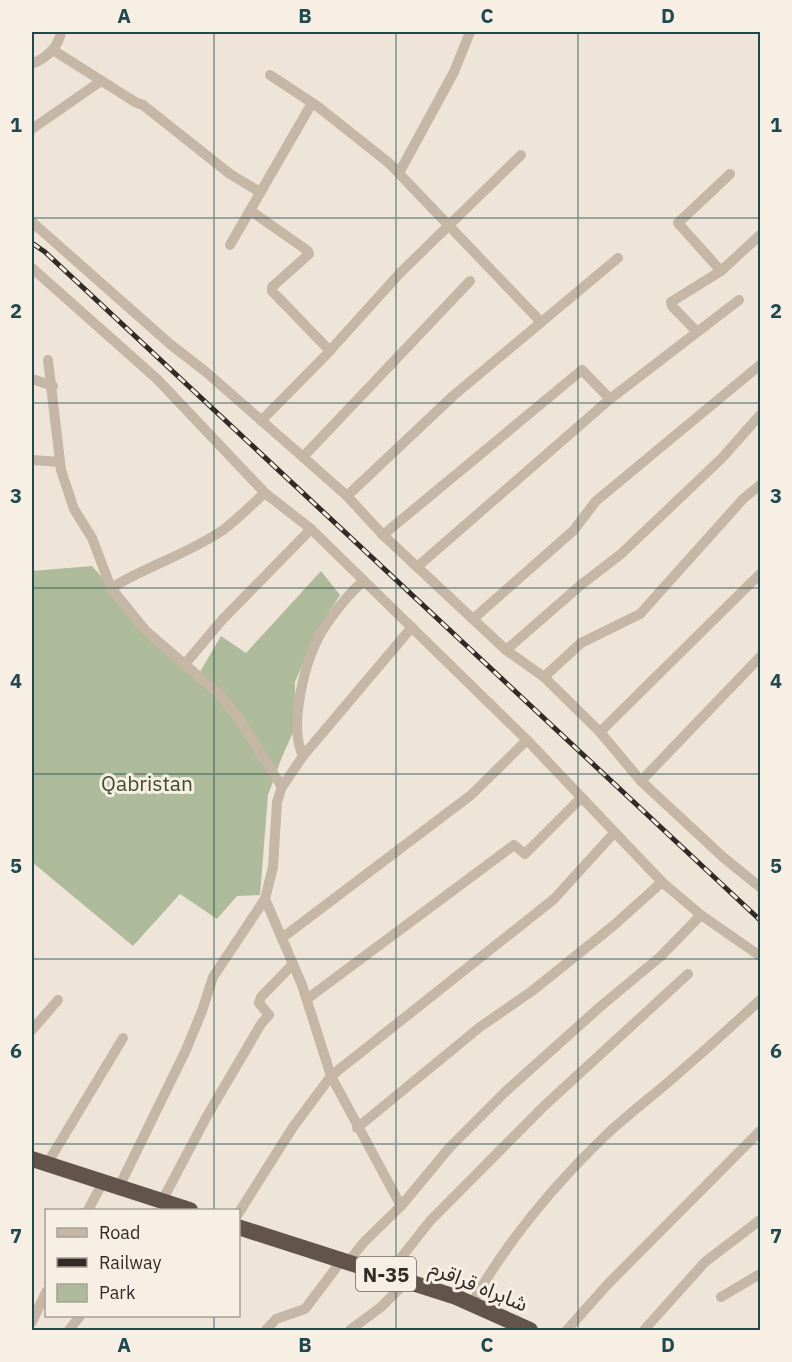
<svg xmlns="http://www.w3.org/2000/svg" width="792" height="1362" font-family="'IBM Plex Sans','Noto Sans Arabic',sans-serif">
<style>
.green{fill:#aebb9a}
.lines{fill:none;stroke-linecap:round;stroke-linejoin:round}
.minor{stroke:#c5b6a6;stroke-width:10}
.trunk{stroke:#62544b;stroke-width:16}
.rail-casing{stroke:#312a26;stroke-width:5}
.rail{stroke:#f7efe4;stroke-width:3;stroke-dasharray:9;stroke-linecap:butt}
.grid{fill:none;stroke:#1f494f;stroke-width:1.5;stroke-opacity:0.55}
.labels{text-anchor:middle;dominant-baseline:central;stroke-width:6;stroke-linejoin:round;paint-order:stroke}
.shield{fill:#f7efe4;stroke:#6c655f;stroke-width:1.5}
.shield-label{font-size:20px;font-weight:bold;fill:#312a26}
.park-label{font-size:21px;fill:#3f4d2c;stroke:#f7efe4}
.street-label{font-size:21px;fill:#312a26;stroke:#f7efe4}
.neatline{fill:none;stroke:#1f494f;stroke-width:2}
.grid-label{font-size:20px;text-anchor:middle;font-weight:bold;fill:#1f494f}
</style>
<rect width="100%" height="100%" fill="#eee5d8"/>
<polygon class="green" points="92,566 135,615 197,677 221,636 246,653 321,571 340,595 315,635 295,682 295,728 282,757 268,795 260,895 237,896 217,919 180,894 133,946 32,862 32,571"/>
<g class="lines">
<g class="minor">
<polyline points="53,50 135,102 143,105 230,174 260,192"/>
<path d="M32 64C46 58 58 48 61 32"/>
<polyline points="270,75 317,106 389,163 541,322"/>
<polyline points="32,129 101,81"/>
<polyline points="399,173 454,72 470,32"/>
<polyline points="251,211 308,251 309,254 272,287 272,291 330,351"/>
<polyline points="32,222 170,344 206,372 303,457"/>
<polyline points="230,245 312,103"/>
<polyline points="32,268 157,379 265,493 311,529 527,740 662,882 701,915 760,956"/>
<polyline points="721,271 760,235"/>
<polyline points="470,281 303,457 347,496 383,535 506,650 544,677 600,732 641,781 724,858 760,887"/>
<polyline points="697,332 672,306 671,302 721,271 678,223 730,174"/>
<polyline points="48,360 61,470 74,509 92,538 111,588"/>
<polyline points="32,379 53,386"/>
<polyline points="261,421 326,355 400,273 521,155"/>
<polyline points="32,460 60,462"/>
<path d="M265 493C251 505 238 519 223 530 188 554 147 566 111 588L145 630 219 694 237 716 282 787"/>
<polyline points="347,496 453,396 618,258"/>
<polyline points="383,535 582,370 610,399"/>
<polyline points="417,567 610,399 739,300"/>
<polyline points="473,619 574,530 596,501 760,365"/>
<polyline points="506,650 582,584 621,554 722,458 760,415"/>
<polyline points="185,664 222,620 311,529"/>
<polyline points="544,677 581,643 640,614 743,499 760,485"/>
<polyline points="600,732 760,574"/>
<path d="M303 756C288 725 305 660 322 631 334 612 347 596 363 581"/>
<polyline points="641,781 760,657"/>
<polyline points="265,899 302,985 331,1076 401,1206"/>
<polyline points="282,938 471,795 527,740"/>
<polyline points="307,999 514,845 525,854 581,798"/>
<polyline points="32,1030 58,1000"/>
<polyline points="357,1128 480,1027 532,991 613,926 662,882"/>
<polyline points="47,1164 123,1038"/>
<polyline points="119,1187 186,1050 202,1011 213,977 265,899 273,867 277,802 282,787 303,756 412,627"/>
<polyline points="162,1201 207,1116 261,1024 269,1015 259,1003 261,997 293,964"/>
<polyline points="88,1210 103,1182"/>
<polyline points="238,1214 293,1127 331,1076 554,899 614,833"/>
<polyline points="348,1262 364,1242 401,1206 450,1147 505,1092 601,1006 660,957 701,915"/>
<polyline points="388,1274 430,1221 543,1107 688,974"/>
<polyline points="721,1297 760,1274"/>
<path d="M472 1303C507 1242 554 1185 605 1136 626 1116 650 1098 672 1079 702 1053 731 1027 760 1000"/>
<polyline points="32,1322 46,1292"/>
<polyline points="69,1330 80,1316"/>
<polyline points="266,1330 276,1319 305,1309 342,1260"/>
<polyline points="350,1330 381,1307 407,1281"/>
<polyline points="567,1330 607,1285 760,1131"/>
<polyline points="644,1330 705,1262 760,1220"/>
</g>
<g class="trunk">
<polyline points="32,1159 190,1210"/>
<polyline points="238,1227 456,1297 530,1330"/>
</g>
<defs>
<polyline id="rail" points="32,243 45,252 760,920"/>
</defs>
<use href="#rail" class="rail-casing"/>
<use href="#rail" class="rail"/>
</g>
<path class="grid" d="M214 32V1210M396 32V1330M578 32V1330M32 218H760M32 403H760M32 588H760M32 774H760M32 959H760M32 1144H760M214 1316V1330"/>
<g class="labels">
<rect class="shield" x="356" y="1257" width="60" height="34" rx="4.5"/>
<g class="shield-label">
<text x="386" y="1274">N-35</text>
</g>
<g class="park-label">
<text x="147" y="783">Qabristan</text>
</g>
<g class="street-label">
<text transform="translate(479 1285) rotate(22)">شاہراہ قراقرم</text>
</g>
</g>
<rect width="792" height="1362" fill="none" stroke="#f7efe4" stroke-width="66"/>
<rect x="45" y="1209" width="195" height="108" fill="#f7efe4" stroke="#a8a098" stroke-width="1.5"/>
<rect x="57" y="1228" width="30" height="9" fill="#c5b6a6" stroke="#a8a098" stroke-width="1.5"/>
<text x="99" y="1239" font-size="18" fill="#312a26">Road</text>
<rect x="57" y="1258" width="30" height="9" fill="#312a26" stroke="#a8a098" stroke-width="1.5"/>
<text x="99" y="1269" font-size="18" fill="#312a26">Railway</text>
<rect x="57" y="1284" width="30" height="18" fill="#aebb9a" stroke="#a8a098" stroke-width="1.5"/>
<text x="99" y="1299" font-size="18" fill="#312a26">Park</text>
<rect x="33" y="33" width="726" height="1296" class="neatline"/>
<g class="grid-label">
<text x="124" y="23">A</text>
<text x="305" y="23">B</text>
<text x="487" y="23">C</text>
<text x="668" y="23">D</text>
<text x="16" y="132">1</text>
<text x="776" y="132">1</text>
<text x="16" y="318">2</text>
<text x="776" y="318">2</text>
<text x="16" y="503">3</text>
<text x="776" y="503">3</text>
<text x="16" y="688">4</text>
<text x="776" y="688">4</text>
<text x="16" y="873">5</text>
<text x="776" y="873">5</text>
<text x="16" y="1058">6</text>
<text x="776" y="1058">6</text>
<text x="16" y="1243">7</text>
<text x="776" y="1243">7</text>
<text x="124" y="1352">A</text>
<text x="305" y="1352">B</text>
<text x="487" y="1352">C</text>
<text x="668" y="1352">D</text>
</g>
</svg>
